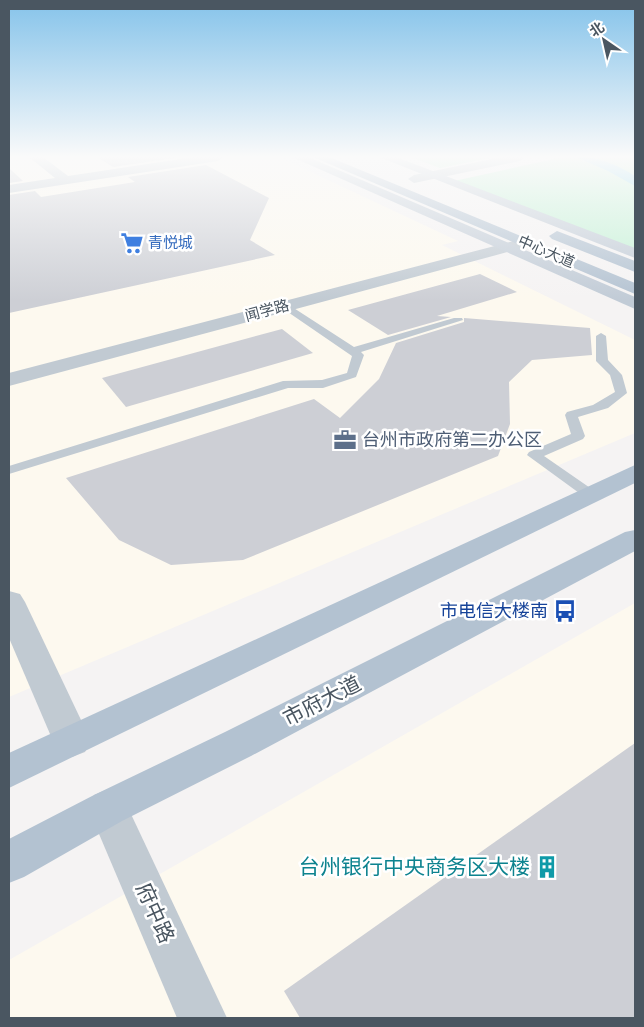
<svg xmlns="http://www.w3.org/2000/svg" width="644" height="1027" font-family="'Source Sans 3','Noto Sans SC',sans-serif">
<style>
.commercial{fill:#fdf9ef}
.green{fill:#c3f1d5}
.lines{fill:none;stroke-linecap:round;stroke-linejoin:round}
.canal{fill:#90daee;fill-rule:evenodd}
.building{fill:#cdcfd5}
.service{fill:#c1cad2;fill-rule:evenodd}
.tertiary{fill:#c1cad2;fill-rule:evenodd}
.secondary{fill:#c1cbd6;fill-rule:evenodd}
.primary{fill:#b3c2d1;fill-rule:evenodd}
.labels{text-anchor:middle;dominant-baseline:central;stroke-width:5;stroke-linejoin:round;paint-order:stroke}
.far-shop-label{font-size:15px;fill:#366cbe;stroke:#fff;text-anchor:start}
.far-street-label{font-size:15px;fill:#4a5661;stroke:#fff}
.service-label{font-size:18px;fill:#4e5e75;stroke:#fff;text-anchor:start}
.transit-label{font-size:18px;fill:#164399;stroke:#fff;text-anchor:end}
.near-street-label{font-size:21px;fill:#4a5661;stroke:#fff}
.near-culture-label{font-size:21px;fill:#0d838f;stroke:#fff;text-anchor:end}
</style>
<rect width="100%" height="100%" fill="#f5f3f3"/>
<g class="commercial">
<polygon points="9,157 279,157 458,241 442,245 635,340 635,433 9,697"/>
<polygon points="635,603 635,1018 9,1018 9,960"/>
</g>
<g class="green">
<polygon points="410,157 495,157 440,168"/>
<polygon points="563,157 635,157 635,250 454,181"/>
</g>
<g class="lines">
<path class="canal" d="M576 157C599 157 616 164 635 176V186L608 171Z"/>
</g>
<g class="building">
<polygon points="97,157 181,157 113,167"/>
<polygon points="206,165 269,198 250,240 275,255 9,313 9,195 35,191 41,197 135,182 128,177"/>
<polygon points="9,168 23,181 9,183"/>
<polygon points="480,274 517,292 437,316 451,317 388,335 348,310"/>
<polygon points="464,318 590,328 592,355 532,360 509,382 510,424 498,456 243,560 171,565 119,540 66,478 314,399 340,418 379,379 396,343 464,322"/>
<polygon points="282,329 313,353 126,407 102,378"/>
<polygon points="635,743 635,1018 300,1018 284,991"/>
</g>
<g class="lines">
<g class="service">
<polygon points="286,303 354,347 454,318 462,318 463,320 361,352 364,355 356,377 323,388 288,388 9,474 9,466 283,381 322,380 347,373 352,356 282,308 282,304"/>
<polygon points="601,333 606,336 608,360 622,375 627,393 608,408 578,417 585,436 583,439 544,456 596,492 598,495 591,499 586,498 527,455 529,452 571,434 565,415 567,412 593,405 615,392 610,375 596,361 596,336"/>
</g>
<g class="tertiary">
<polygon points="29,157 43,157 68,176 194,157 224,157 218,161 9,193 9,185 55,178"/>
<polygon points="502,157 526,157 520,161 414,183 408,179 414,175"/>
<polygon points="525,238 530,240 533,243 530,246 9,386 9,373"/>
<polygon points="9,591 20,594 25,602 91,741 85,752 72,757 59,752 53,741 9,638"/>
<polygon points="108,789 122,795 227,1018 177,1018 88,808 94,795"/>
</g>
<g class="secondary">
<polygon points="292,157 308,157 635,297 635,309"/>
<polygon points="379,157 396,157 635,248 635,258"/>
</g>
<g class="primary">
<polygon points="313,157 329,157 635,283 635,294"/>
<polygon points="557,231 635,261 635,272 552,239 549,236"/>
<polygon points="635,465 635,483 9,788 9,753"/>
<polygon points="635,530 635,551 251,756 122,821 24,877 9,883 9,839 94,795 225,732 625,532"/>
</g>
</g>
<linearGradient id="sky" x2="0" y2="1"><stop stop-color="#85c3ea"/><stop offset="0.52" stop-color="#fafafa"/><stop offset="1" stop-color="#fafafa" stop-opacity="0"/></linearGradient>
<rect width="644" height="301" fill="url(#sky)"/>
<defs>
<symbol id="supermarket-bare" viewBox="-9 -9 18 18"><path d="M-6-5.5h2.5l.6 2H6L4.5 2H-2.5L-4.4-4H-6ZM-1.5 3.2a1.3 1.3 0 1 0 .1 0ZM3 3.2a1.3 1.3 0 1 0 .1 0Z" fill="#3f7fe0" stroke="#fff" stroke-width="2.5" paint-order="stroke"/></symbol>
<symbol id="office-bare" viewBox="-9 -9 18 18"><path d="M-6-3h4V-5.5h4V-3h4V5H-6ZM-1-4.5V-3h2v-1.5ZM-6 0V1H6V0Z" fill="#5c6f8a" stroke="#fff" stroke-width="2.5" paint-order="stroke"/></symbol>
<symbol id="bus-bare" viewBox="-9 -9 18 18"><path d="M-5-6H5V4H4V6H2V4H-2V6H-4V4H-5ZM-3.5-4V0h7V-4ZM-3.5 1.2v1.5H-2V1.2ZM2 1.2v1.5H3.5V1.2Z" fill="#1a4fb4" stroke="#fff" stroke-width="2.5" paint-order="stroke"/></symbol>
<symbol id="building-bare" viewBox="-9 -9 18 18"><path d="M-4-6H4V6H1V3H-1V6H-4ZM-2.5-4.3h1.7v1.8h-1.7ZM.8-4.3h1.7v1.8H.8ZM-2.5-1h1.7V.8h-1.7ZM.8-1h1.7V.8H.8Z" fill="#0f9aa8" stroke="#fff" stroke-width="2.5" paint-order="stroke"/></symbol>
</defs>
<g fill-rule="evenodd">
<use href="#supermarket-bare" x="116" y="227" width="32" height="32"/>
<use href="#office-bare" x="329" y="424" width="32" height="32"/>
<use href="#bus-bare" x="549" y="595" width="32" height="32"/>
<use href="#building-bare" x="531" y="851" width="32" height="32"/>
</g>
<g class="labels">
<g class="far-shop-label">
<text x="148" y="243">青悦城</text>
</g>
<g class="far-street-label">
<text transform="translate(546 252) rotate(23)">中心大道</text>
<text transform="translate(267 311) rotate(-15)">闻学路</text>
</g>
<g class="service-label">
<text x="362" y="440">台州市政府第二办公区</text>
</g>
<g class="transit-label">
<text x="548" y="611">市电信大楼南</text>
</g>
<g class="near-street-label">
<text transform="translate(322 701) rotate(-27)">市府大道</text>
<text transform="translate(155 913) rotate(66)">府中路</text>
</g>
<g class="near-culture-label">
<text x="530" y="867">台州银行中央商务区大楼</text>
</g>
</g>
<rect width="644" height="1027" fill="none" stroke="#4a5661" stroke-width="20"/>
<g transform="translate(604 40) rotate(326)" stroke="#ffffff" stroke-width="4" paint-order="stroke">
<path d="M0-4L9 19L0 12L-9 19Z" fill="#4a5661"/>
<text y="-8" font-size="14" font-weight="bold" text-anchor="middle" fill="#4a5661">北</text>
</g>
</svg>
